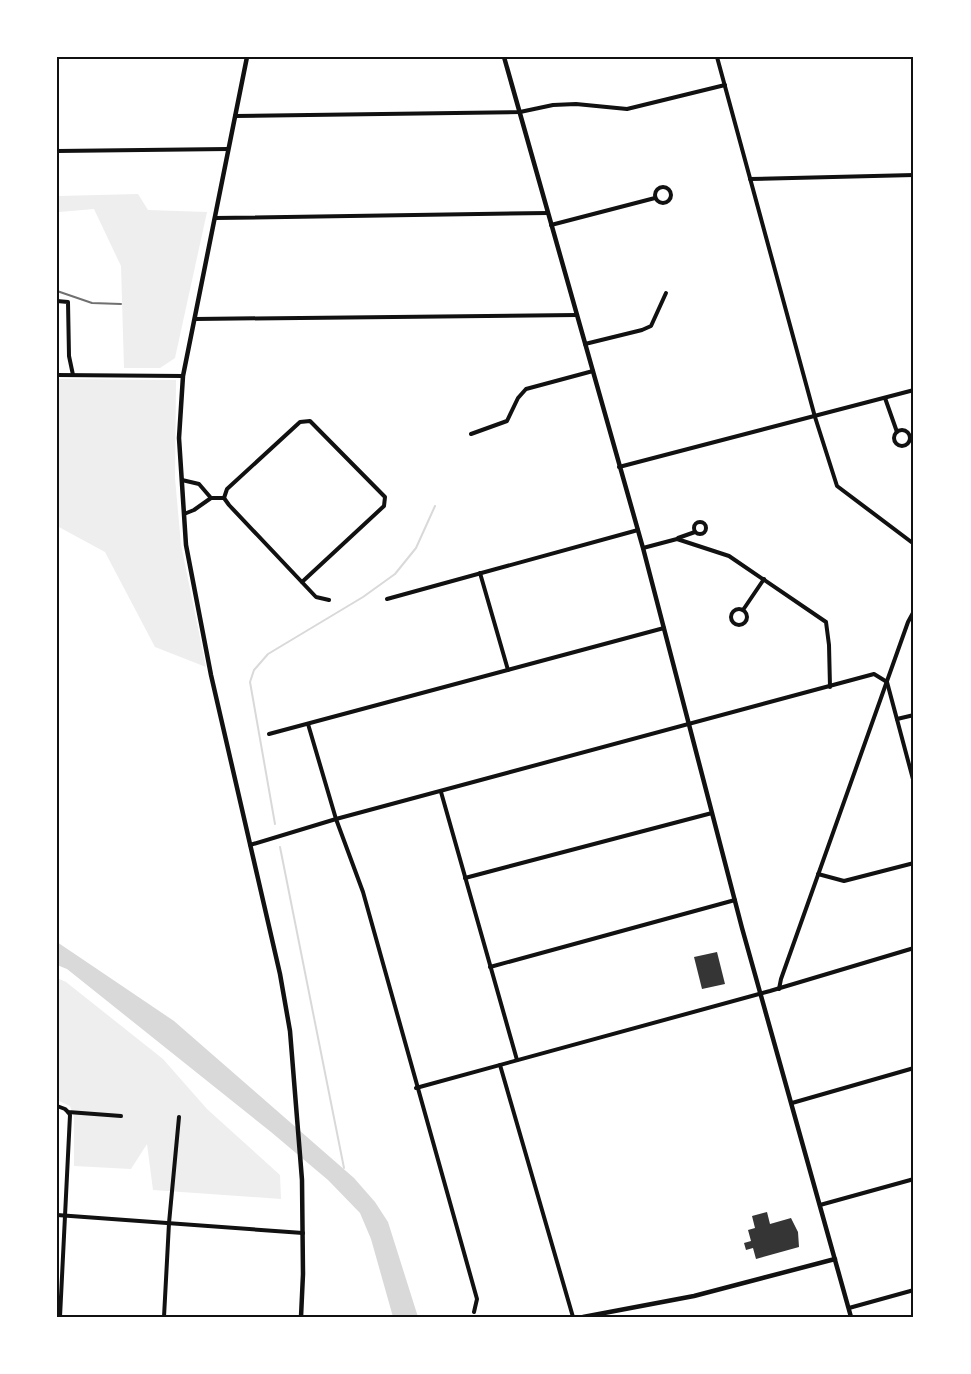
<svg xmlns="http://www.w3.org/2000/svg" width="971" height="1374" font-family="'Public Sans',sans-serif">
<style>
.green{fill:#eee}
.water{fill:#d9d9d9}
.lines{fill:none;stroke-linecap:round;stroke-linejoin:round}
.stream{stroke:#d9d9d9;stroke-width:2}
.building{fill:#353535}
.minor{stroke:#111;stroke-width:4}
.tertiary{stroke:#111;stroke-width:4.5}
.rail{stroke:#707070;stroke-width:2}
.neatline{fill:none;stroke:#111;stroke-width:2}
</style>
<rect width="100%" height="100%" fill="#fff"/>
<g class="green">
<polygon points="138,194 148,210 207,212 175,358 160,368 124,368 121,266 94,209 59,212 58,196"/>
<polygon points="57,379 176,380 175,478 181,545 206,667 155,647 105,552 57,526"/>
<polygon points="57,978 66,982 163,1059 207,1109 280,1175 281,1199 153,1190 147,1144 131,1169 74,1166 74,1117 70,1106 57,1100"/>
</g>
<polygon class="water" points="57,942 174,1021 354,1178 375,1202 388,1222 418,1317 393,1317 371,1239 360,1213 328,1180 271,1132 67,969 57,965"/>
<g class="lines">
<g class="stream">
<polyline points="275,824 250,682 254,670 268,654 363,597 395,574 416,548 435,506"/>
<polyline points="280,847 344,1168"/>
</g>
</g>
<g class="building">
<polygon points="717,952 725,984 702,989 694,957"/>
<polygon points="767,1212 770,1224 791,1218 798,1232 799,1247 756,1259 753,1248 746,1250 744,1243 751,1241 748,1230 755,1228 752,1216"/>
</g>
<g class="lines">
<g class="minor">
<polyline points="717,57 815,417 837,486 914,544"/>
<polyline points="235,116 520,112 553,105 576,104 627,109 725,85"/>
<polyline points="57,151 228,149"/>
<polyline points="750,179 914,175"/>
<circle cx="663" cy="195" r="8"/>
<polyline points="215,218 548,213"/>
<polyline points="551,225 655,198"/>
<polyline points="57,301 68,302 69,356 73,375"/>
<polyline points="195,319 577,315"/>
<polyline points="585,344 642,330 651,326 666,293"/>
<polyline points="57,375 183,376"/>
<polyline points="885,398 897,432"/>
<circle cx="902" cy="438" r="8"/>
<polyline points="471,434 507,421 518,398 526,389 593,371"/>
<polyline points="619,467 914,390"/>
<polyline points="182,480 199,484 211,498 224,498 229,505 316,597 329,600"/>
<polyline points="224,498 227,489 300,422 310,421 385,497 384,506 302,582"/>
<polyline points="184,514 194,510 211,498"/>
<circle cx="700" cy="528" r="6"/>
<polyline points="678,538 695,532"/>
<polyline points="643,548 677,539 729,556 826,622 829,645 830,687"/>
<polyline points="480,573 508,670"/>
<polyline points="387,599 638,530"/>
<circle cx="739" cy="617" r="8"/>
<polyline points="743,610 764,579"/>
<polyline points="897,719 914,715"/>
<polyline points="308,724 336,819 363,892 477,1299 474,1312"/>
<polyline points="269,734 664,628"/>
<polyline points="441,792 517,1060"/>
<polyline points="250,845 336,819 874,674 887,682 914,783"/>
<polyline points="818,874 844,881 914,863"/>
<polyline points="465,878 712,813"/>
<polyline points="490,967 735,900"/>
<polyline points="779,989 781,979 908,622 914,611"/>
<polyline points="500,1065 573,1317"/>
<polyline points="416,1088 770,991 914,948"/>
<polyline points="792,1103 914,1068"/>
<polyline points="57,1106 65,1109 68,1112 121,1116"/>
<polyline points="820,1205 914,1179"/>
<polyline points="57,1215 303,1233"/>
<polyline points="849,1308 914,1290"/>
<polyline points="60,1317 70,1115 68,1112"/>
<polyline points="164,1317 169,1223 179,1117"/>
</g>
<g class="tertiary">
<polyline points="247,57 183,376 179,438 186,545 211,675 280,974 290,1031 302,1180 303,1274 301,1317"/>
<polyline points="504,57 643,548 742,928 851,1317"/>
<polyline points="583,1317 694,1296 835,1259"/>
</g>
<polyline class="rail" points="57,291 92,303 121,304"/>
</g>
<rect width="971" height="1374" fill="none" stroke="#ffffff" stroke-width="117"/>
<rect x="58" y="58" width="854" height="1258" class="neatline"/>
</svg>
